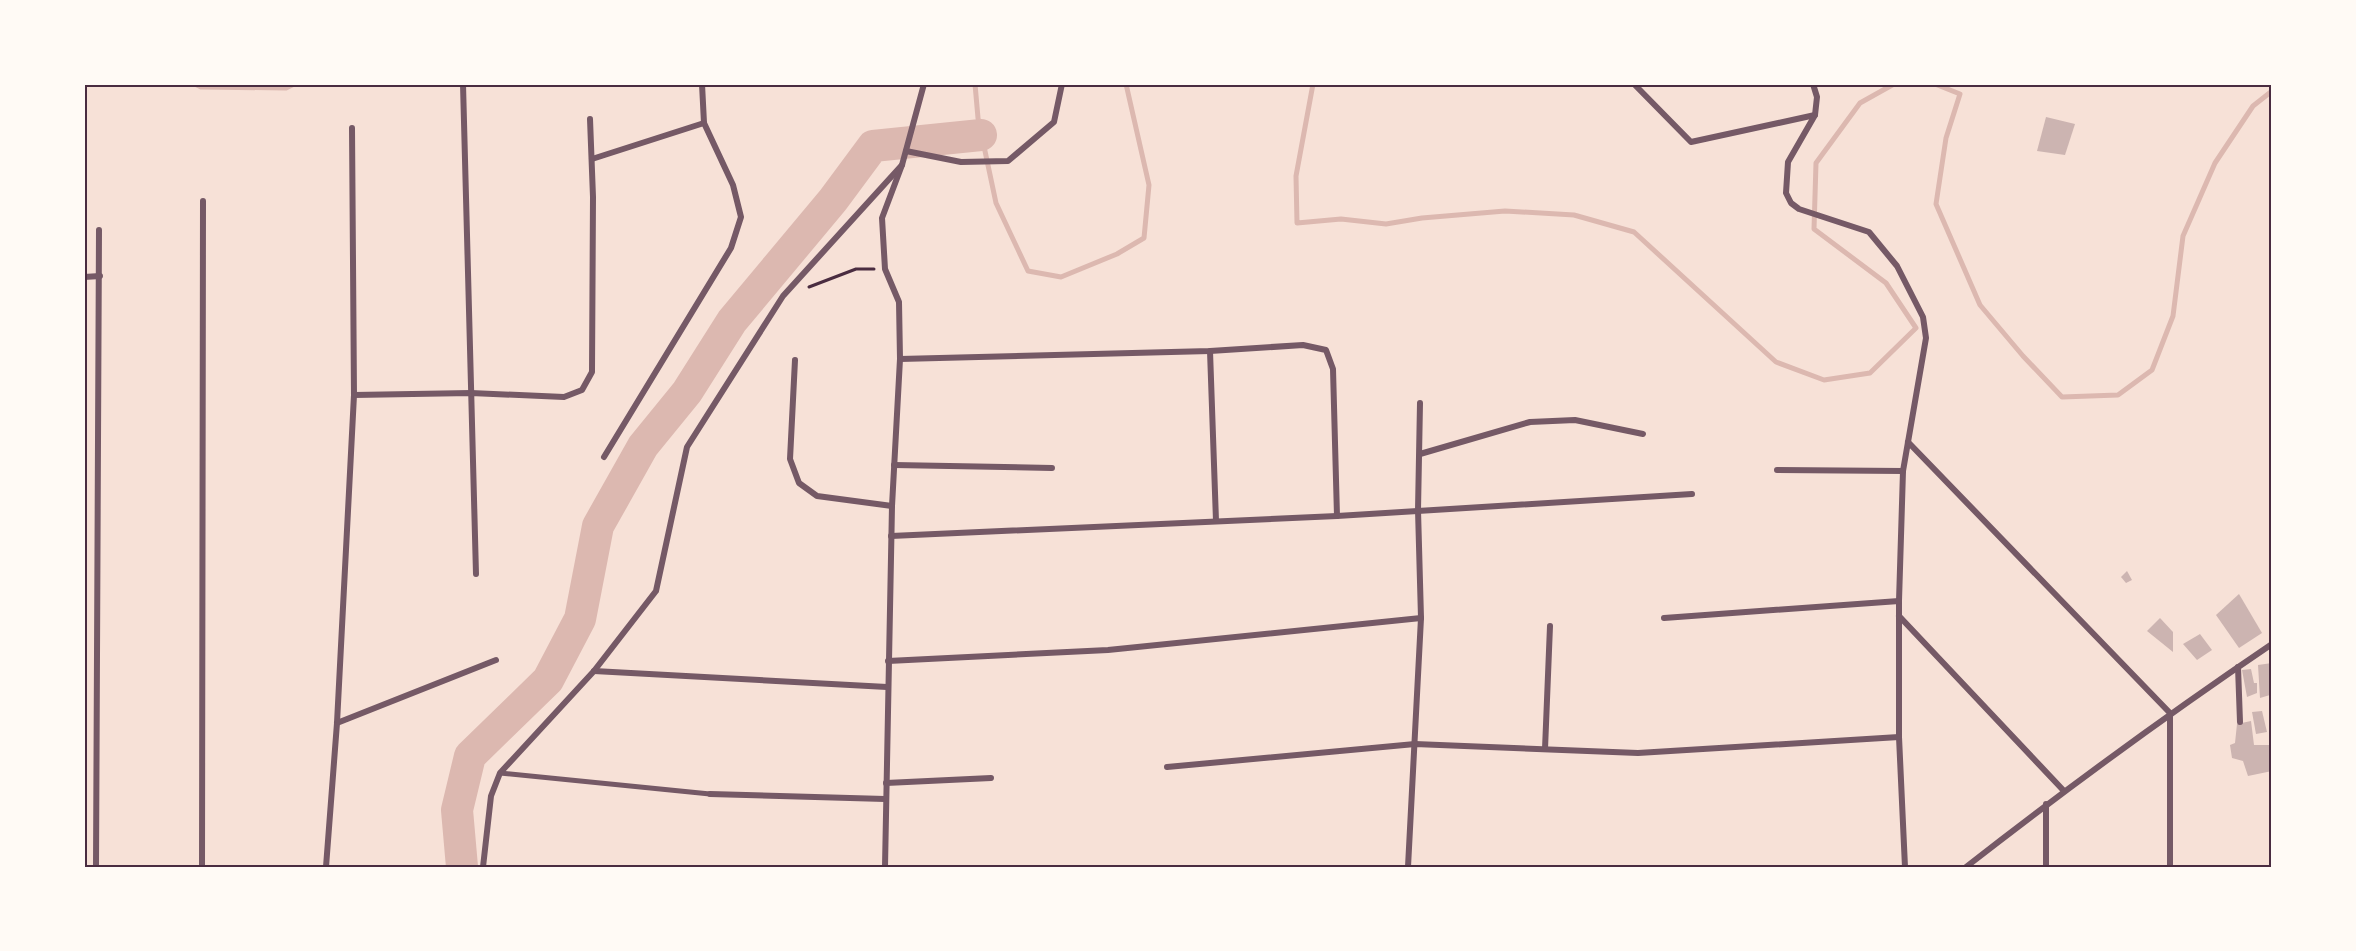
<svg xmlns="http://www.w3.org/2000/svg" width="2356" height="951" font-family="Manrope,sans-serif">
<style>
.lines{fill:none;stroke-linecap:round;stroke-linejoin:round}
.stream{stroke:#dcb8b0;stroke-width:5}
.river{stroke:#dcb8b0;stroke-width:32}
.building{fill:#ccb4b1}
.path{stroke:#4a2c40;stroke-width:3}
.pedestrian{stroke:#755966;stroke-width:5}
.minor{stroke:#755966;stroke-width:6}
.neatline{fill:none;stroke:#4a2c40;stroke-width:2}
</style>
<rect width="100%" height="100%" fill="#f7e1d7"/>
<g class="lines">
<g class="stream">
<polyline points="195,84 201,87 286,88 294,84"/>
<polyline points="975,84 978,118 996,203 1028,271 1061,277 1117,254 1144,238 1149,185 1126,84"/>
<polyline points="1313,84 1296,176 1297,223 1341,219 1386,224 1422,218 1505,211 1574,215 1634,232 1776,362 1824,380 1870,373 1916,328 1886,283 1814,229 1816,163 1860,103 1894,84"/>
<polyline points="1935,84 1960,94 1946,138 1936,204 1980,305 2023,356 2062,397 2118,395 2152,370 2173,316 2183,236 2215,163 2253,106 2272,91"/>
</g>
<polyline class="river" points="462,867 457,810 470,756 548,680 580,619 598,526 643,446 687,392 732,321 833,200 873,146 981,135"/>
</g>
<g class="building">
<polygon points="2046,117 2075,124 2065,155 2037,151"/>
<polygon points="2127,571 2132,580 2126,583 2121,577"/>
<polygon points="2239,594 2262,633 2239,648 2216,615"/>
<polygon points="2160,618 2173,632 2173,652 2147,631"/>
<polygon points="2200,634 2212,650 2197,660 2183,644"/>
<polygon points="2272,663 2270,695 2260,698 2258,665"/>
<polygon points="2251,669 2254,683 2257,683 2257,693 2247,697 2242,670"/>
<polygon points="2272,701 2272,726 2270,726 2269,708"/>
<polygon points="2262,711 2267,732 2256,734 2252,712"/>
<polygon points="2251,721 2254,745 2272,745 2272,771 2248,776 2243,761 2232,758 2230,745 2235,743 2237,724"/>
</g>
<g class="lines">
<polyline class="path" points="809,287 856,269 874,269"/>
<polyline class="pedestrian" points="500,773 710,794"/>
<g class="minor">
<polyline points="463,84 476,574"/>
<polyline points="1634,84 1691,142 1815,115"/>
<polyline points="1813,84 1817,97 1815,115 1788,162 1786,193 1791,203 1799,209 1869,232 1897,266 1923,317 1926,338 1903,471 1899,601 1899,737 1905,867"/>
<polyline points="906,151 961,162 1008,161 1054,122 1062,84"/>
<polyline points="592,159 704,123"/>
<polyline points="84,277 100,276"/>
<polyline points="1210,351 1216,521"/>
<polyline points="900,359 1210,351 1303,345 1326,350 1333,369 1337,516"/>
<polyline points="795,360 790,459 799,483 817,496 892,506"/>
<polyline points="354,395 471,393 564,397 582,390 592,372 593,197 590,119"/>
<polyline points="1908,442 2170,713 2170,867"/>
<polyline points="1420,454 1530,422 1575,420 1643,434"/>
<polyline points="604,457 731,248 741,217 733,185 704,123 702,84"/>
<polyline points="894,465 1052,468"/>
<polyline points="1777,470 1903,471"/>
<polyline points="891,536 1337,516 1692,494"/>
<polyline points="1899,616 2064,791"/>
<polyline points="1664,618 1899,601"/>
<polyline points="888,661 1108,650 1421,618"/>
<polyline points="2238,667 2240,722"/>
<polyline points="594,671 887,687"/>
<polyline points="337,723 496,660"/>
<polyline points="1545,749 1550,626"/>
<polyline points="1167,767 1415,744 1638,753 1899,737"/>
<polyline points="886,783 991,778"/>
<polyline points="710,794 885,799"/>
<polyline points="96,867 99,230"/>
<polyline points="202,867 203,201"/>
<polyline points="326,867 337,723 354,395 352,128"/>
<polyline points="483,867 491,796 500,773 594,671 656,591 687,447 783,296 902,165"/>
<polyline points="885,867 892,506 900,359 899,302 885,269 882,218 902,165 924,84"/>
<polyline points="1408,867 1421,618 1418,510 1420,403"/>
<path d="M1966 867C2066 789 2167 715 2272 644"/>
<polyline points="2046,867 2046,804"/>
</g>
</g>
<rect width="2356" height="951" fill="none" stroke="#fffaf5" stroke-width="171"/>
<rect x="86" y="86" width="2184" height="780" class="neatline"/>
</svg>
